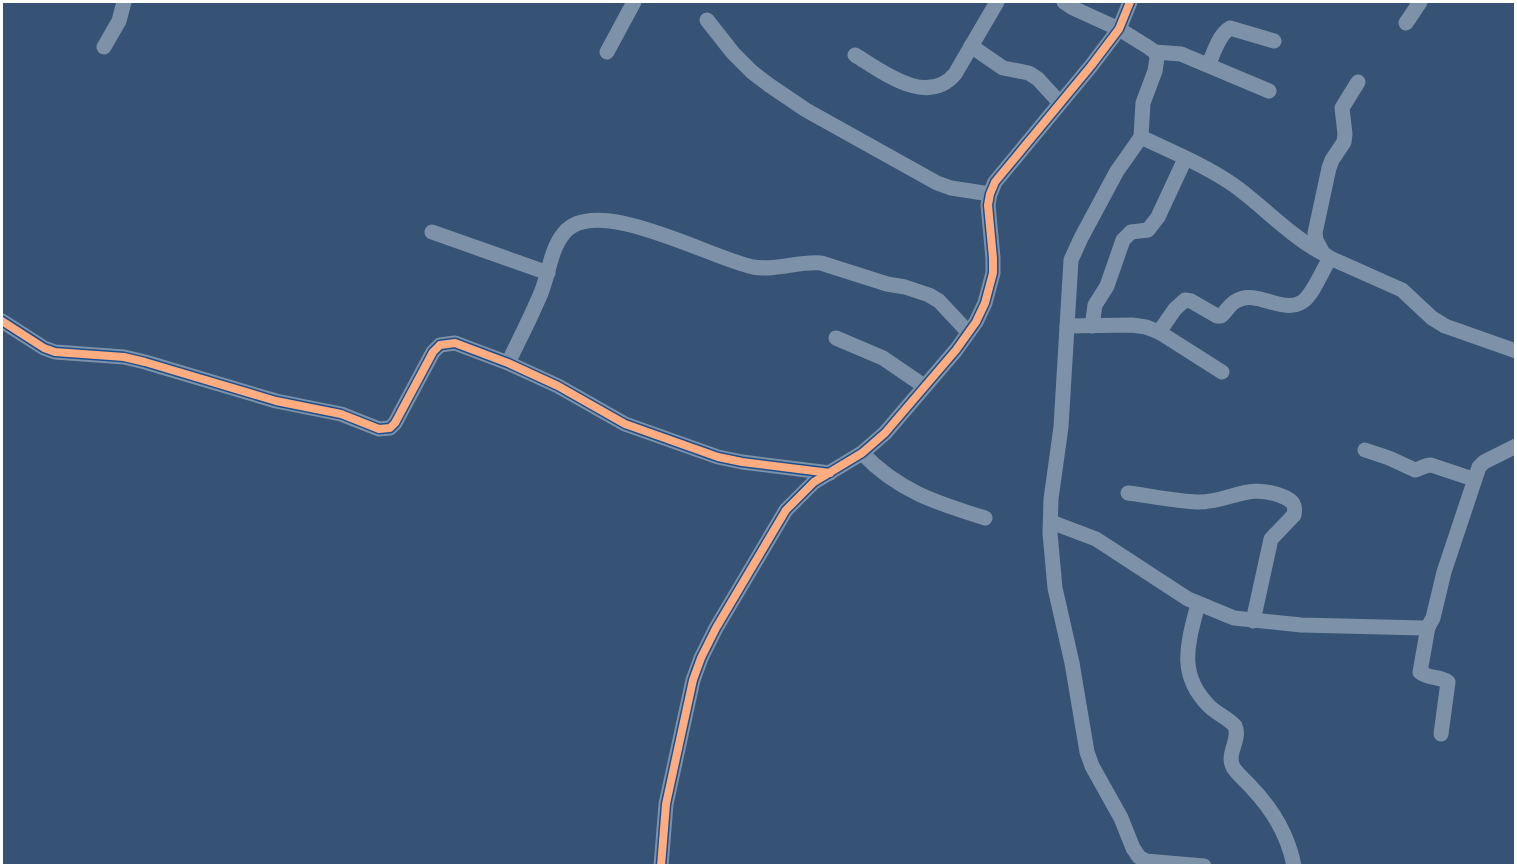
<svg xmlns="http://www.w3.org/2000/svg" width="1517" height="867" font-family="'Titillium Web',sans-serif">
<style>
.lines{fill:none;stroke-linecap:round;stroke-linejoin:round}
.minor{stroke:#7d92a8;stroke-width:15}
.cycleway-casing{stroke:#1b4f8f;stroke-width:11}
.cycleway{stroke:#ffac80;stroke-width:8}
</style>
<rect width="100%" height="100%" fill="#365274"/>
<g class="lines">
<g class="minor">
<polyline points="1064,2 1073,8 1119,29 1148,47 1155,52 1157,58 1155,71 1143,103 1141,137 1117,171 1081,238 1071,260 1061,427 1051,499 1050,533 1055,588 1072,663 1087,752 1092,766 1121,818 1133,848 1139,857 1146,861 1204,866"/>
<polyline points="707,20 733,53 752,72 769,85 806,110 937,183 951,188 990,194"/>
<polyline points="1406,23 1420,2"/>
<polyline points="971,46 1003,68 1029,73 1038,79 1060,103"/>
<polyline points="104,47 119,21 124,2"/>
<polyline points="607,52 634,2"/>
<polyline points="1155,52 1181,54 1269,91"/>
<path d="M855 55C883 72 927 107 955 74L997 2"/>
<path d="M1208 65C1214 53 1219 34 1230 28L1274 41"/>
<polyline points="1358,82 1342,108 1345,134 1344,142 1332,160 1329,168 1315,233 1316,240 1323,253 1330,258 1402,290 1432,318 1445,326 1516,351"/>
<path d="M1141 137C1172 152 1207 166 1235 186 1265 208 1289 235 1322 253"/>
<polyline points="432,232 548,273"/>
<polyline points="2,321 44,348 55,352 124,357 145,362 276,401 341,414 379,429 390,428 395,423 433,352 440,345 455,343 508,363 558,386 625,424 718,457 742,462 830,473"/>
<polyline points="1067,326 1132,325 1146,327 1159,332 1222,372"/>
<polyline points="1092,326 1095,305 1107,286 1123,240 1131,232 1148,230 1158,217 1185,159"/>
<path d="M1159 332 1175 309 1185 300 1191 301 1217 316H1221C1227 311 1230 303 1238 300 1257 290 1283 314 1302 302 1313 295 1323 269 1330 258"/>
<polyline points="836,338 883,358 924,386"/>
<path d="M508 363C519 340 531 317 541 293 549 274 550 250 564 233 596 193 712 259 753 267 777 271 797 261 821 263L887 284 905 287 929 295 939 301 968 332"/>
<path d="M1365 450 1389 458 1415 470C1421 469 1424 465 1431 465L1473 479"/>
<path d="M862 453C898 491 937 503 985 518"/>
<path d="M1128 493C1151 496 1174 501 1197 502 1230 503 1247 481 1284 497 1293 501 1296 505 1294 515L1271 539 1253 621"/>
<polyline points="1051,522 1096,539 1188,599 1234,618 1301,625 1423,628 1428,627 1433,618 1444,572 1479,467 1484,462 1516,446"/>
<path d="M1198 604C1188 643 1177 674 1209 706 1217 714 1228 718 1235 726 1241 740 1226 753 1233 767 1238 775 1246 781 1252 788 1273 810 1288 835 1294 866"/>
<path d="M1428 627 1420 672C1428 679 1440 676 1448 682L1441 734"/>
<polyline points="661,866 666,804 693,680 701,658 716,628 786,510 814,482 862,453 885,433 956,350 976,322 985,303 993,273 993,258 988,205 990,194 995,182 1091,66 1119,29 1130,2"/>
</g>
<defs>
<g id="cycleway">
<polyline points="2,321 44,348 55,352 124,357 145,362 276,401 341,414 379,429 390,428 395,423 433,352 440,345 455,343 508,363 558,386 625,424 718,457 742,462 830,473"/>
<polyline points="661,866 666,804 693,680 701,658 716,628 786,510 814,482 862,453 885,433 956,350 976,322 985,303 993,273 993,258 988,205 990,194 995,182 1091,66 1119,29 1130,2"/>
</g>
</defs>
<use href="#cycleway" class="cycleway-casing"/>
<use href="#cycleway" class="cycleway"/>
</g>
<rect width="1517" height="867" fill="none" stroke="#ffffff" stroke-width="6"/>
</svg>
